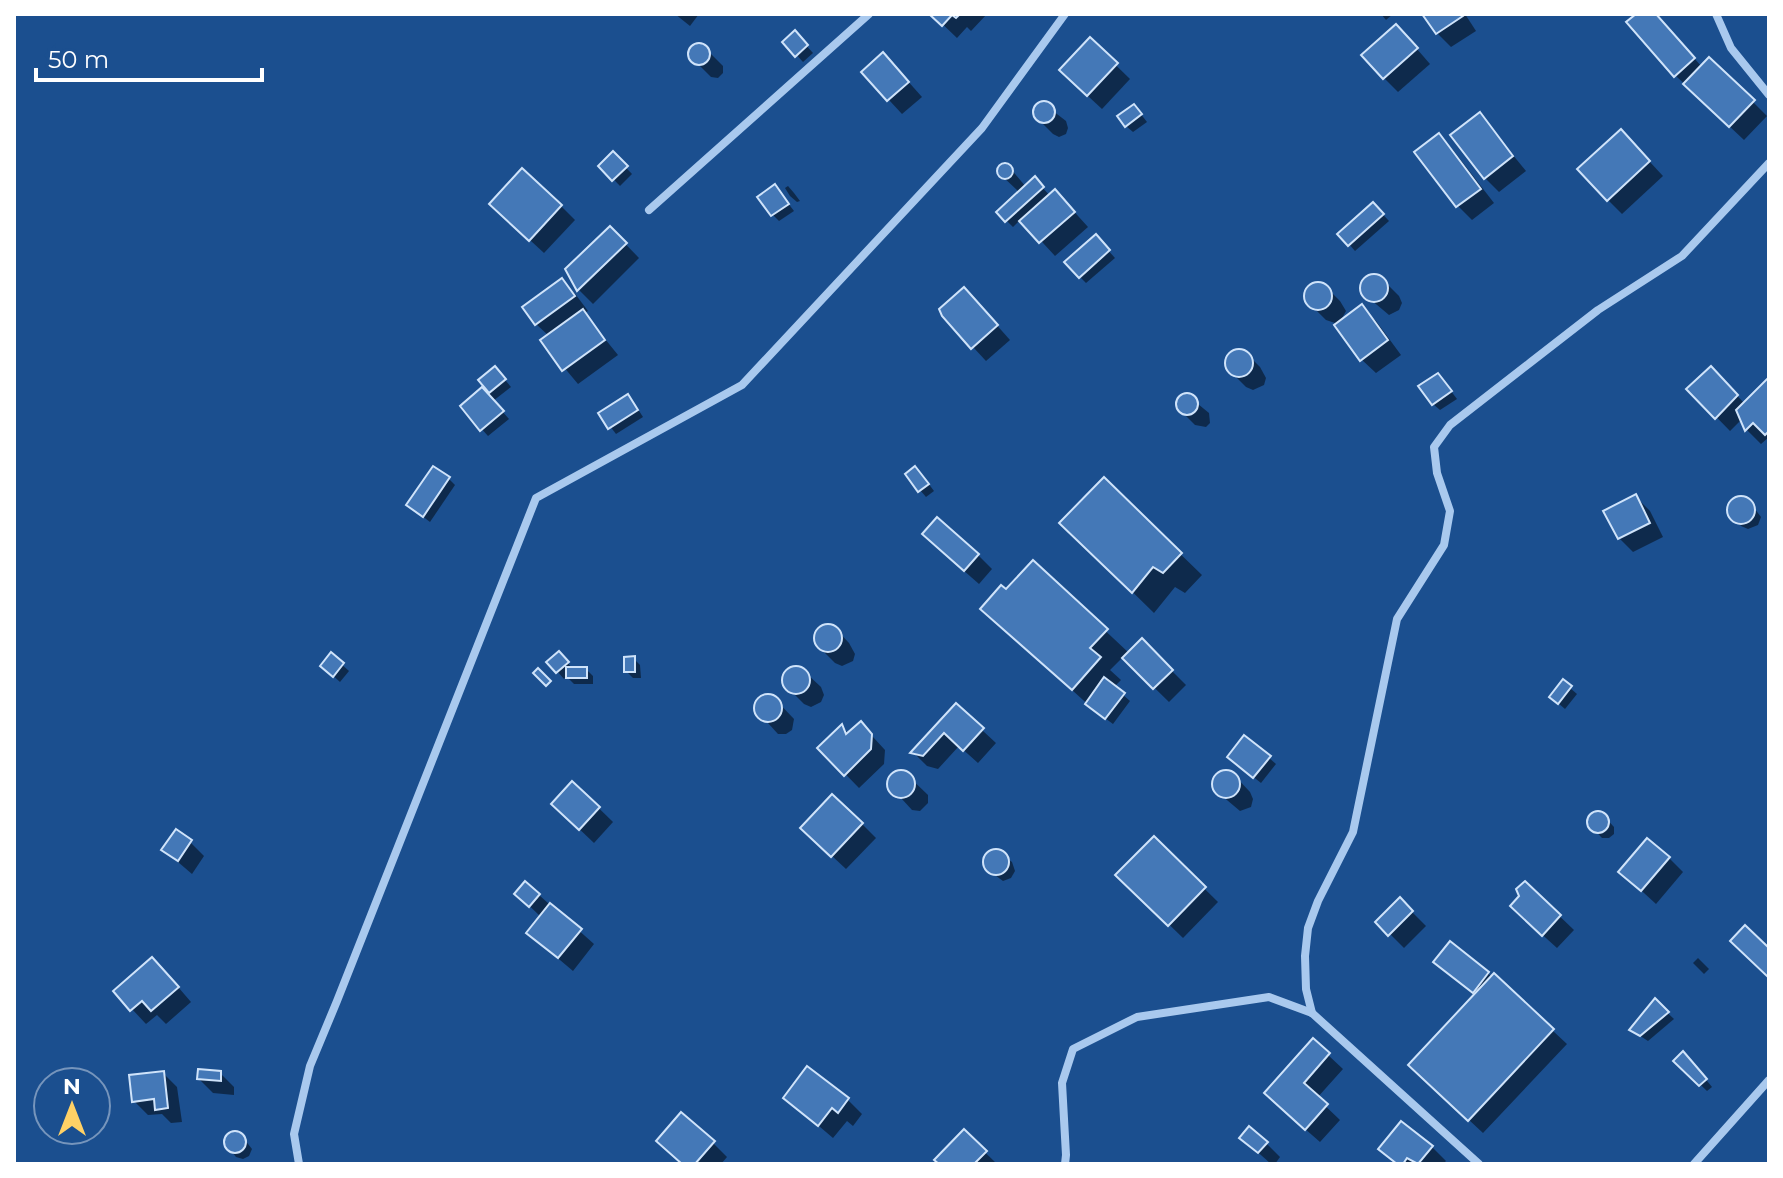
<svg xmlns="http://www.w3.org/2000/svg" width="1783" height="1178" font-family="Montserrat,sans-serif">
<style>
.shadow{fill:#0007}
.building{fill:#4478b7;stroke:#cfe3fa;stroke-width:2}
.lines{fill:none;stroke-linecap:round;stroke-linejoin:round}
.minor{stroke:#a9c9ee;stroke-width:8}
</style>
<rect width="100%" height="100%" fill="#1b4f8f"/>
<g class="shadow">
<polygon points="675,14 699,14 690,26"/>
<polygon points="932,14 987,14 971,31 967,27 957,38"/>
<polygon points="1381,14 1393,14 1386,20"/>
<polygon points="1425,14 1465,14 1476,31 1451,47 1437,33"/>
<polygon points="1639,14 1655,14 1702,67 1753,102 1767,116 1744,140 1676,76 1629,23"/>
<polygon points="795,33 813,53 803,62 785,42"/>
<polygon points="1090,40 1130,79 1102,109 1075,84"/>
<polygon points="1410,41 1430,64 1398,92 1384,78"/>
<polygon points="696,46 703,46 723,66 723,73 718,78 711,77 691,57 691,50"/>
<polygon points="897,69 922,97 902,114 863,72"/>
<polygon points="1044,104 1066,121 1068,128 1066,134 1059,137 1053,134 1038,119 1035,112 1038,106"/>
<polygon points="1140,113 1147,122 1133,132 1126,126"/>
<polygon points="1480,115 1526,171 1499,192 1485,178"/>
<polygon points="1439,136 1453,150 1494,203 1472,220 1458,206 1417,152"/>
<polygon points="1635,146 1663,176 1622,214 1608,200"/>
<polygon points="613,154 632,174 620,186 601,166"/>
<polygon points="1003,166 1011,169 1026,187 1035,179 1050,196 1069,206 1088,227 1055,256 1021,219 1013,227 998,212 1020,193 1001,175"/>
<polygon points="788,186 794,193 800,201 797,202 790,196 785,188"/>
<polygon points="781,194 794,211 779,221 773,215"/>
<polygon points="1373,204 1389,221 1355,251 1340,234"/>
<polygon points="561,206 575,220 544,253 506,218"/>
<polygon points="610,228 639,258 593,304 579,290 568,269"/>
<polygon points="1096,237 1115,258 1086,283 1080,277"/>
<polygon points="1373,276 1384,281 1399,296 1402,303 1399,310 1389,315 1364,294 1364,282"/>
<polygon points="562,281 576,295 588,311 584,313 618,355 578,384 542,341 549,336 536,324"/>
<polygon points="1317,285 1325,286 1340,301 1346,311 1339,324 1362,307 1376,321 1401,355 1376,373 1361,359 1335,323 1326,320 1311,305 1307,298 1311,288"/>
<polygon points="978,304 1010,340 986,361 973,347"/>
<polygon points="1238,351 1245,352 1260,367 1266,378 1264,385 1253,390 1246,387 1231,372 1227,365 1228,357"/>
<polygon points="1711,368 1745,404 1769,381 1769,437 1761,444 1747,430 1742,419 1730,431 1689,389"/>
<polygon points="501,375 511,387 493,401 509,419 488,436 462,407"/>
<polygon points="1444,382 1457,399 1440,410 1433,404"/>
<polygon points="1187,395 1209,413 1210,423 1206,427 1195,425 1181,411 1178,404 1181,398"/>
<polygon points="634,403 643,417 616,434 600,413"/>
<polygon points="922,475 934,491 926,497 920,490"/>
<polygon points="449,479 455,485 430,522 408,505"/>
<polygon points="1104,480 1202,575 1185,593 1175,587 1154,613 1062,523"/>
<polygon points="1636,497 1650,511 1663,537 1633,552 1619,538"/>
<polygon points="1740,498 1748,500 1761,517 1758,525 1748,529 1741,526 1730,512 1733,501"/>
<polygon points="938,548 978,555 992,569 979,584"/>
<polygon points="1033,563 1129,653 1142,641 1186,685 1169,702 1123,657 1110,670 1121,680 1114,687 1130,701 1113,724 1094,710 983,609 1007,592"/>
<polygon points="827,627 835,628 849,643 855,654 853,661 842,666 835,663 820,648 816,641 817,633"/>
<polygon points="331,655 349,671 340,682 329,672"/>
<polygon points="634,659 640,665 641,678 633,678 626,671"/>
<polygon points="565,660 573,669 586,669 593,676 593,684 574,684 566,676 564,679 549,662"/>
<polygon points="795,668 806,673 821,687 824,695 821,702 811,707 804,704 789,689 785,682 788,671"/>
<polygon points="1570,688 1577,694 1565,709 1558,703"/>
<polygon points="767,696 774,698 794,719 792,730 786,734 778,734 756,710 760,699"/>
<polygon points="956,706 996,743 978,763 959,746 938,769 927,766 913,752"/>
<polygon points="861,724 885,750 884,764 859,788 820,748 842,727 849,734"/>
<polygon points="1269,758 1276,764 1261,783 1236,763"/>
<polygon points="904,772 928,795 928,803 920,811 912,810 890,786 891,779 896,773"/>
<polygon points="1225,773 1236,777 1250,792 1253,799 1251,807 1240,811 1215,790 1214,782 1218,776"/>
<polygon points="573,783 613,822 594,843 553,804"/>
<polygon points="1595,814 1602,814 1614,827 1614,834 1609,838 1602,838 1590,825 1590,818"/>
<polygon points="862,824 876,838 846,869 817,842"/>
<polygon points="1154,839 1218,902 1183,938 1118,875"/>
<polygon points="190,842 204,856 192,874 164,850"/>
<polygon points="997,851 1012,862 1015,871 1011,878 1003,881 988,870 985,862 989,854"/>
<polygon points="1669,858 1683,872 1656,904 1621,872"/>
<polygon points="1525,883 1574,930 1557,948 1526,920"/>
<polygon points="517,894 539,895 594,944 573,971 528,933 541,917"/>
<polygon points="1400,900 1426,926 1404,948 1378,922"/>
<polygon points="1698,958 1709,969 1704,974 1693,963"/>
<polygon points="1436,962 1488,973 1492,978 1494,976 1567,1044 1483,1133 1425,1079 1475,996"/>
<polygon points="166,973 191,1002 166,1024 157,1015 146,1024 116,992"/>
<polygon points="1655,1001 1674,1019 1648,1041 1631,1030"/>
<polygon points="1313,1041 1343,1069 1317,1098 1340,1120 1320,1142 1280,1107"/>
<polygon points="1690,1060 1712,1087 1707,1091 1676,1061"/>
<polygon points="163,1073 177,1087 182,1122 171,1123 162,1114 148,1115 134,1101"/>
<polygon points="220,1073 234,1087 234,1095 213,1093 199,1079"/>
<polygon points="786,1098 848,1100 862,1114 853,1126 847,1121 833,1138"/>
<polygon points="964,1132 997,1164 941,1164"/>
<polygon points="234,1133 241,1135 252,1149 249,1156 243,1159 236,1157 225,1143 228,1136"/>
<polygon points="1242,1138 1266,1143 1280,1157 1275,1164 1271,1164"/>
<polygon points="713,1143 727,1157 721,1164 683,1164"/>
<polygon points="1432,1147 1446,1161 1443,1164 1397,1164 1381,1149"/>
</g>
<g class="building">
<polygon points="929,14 960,14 956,18 952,15 942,26"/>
<polygon points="1422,14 1462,14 1463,16 1436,34"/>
<polygon points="1636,14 1656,14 1695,58 1674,77 1626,22"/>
<polygon points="1396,24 1418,48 1383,79 1361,55"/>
<polygon points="795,30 808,45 795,57 782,42"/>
<polygon points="1090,37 1118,63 1087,96 1059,70"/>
<circle cx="699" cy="54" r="11"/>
<polygon points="883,52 909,82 887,101 861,72"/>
<polygon points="1709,57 1755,100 1729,127 1683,84"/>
<circle cx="1044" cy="112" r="11"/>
<polygon points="1134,104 1142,114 1125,127 1117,116"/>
<polygon points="1480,112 1513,156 1484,179 1450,135"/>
<polygon points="1621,129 1650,161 1607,201 1577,169"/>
<polygon points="1439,133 1481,189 1456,207 1414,152"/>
<polygon points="613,151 628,166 612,181 598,166"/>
<circle cx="1005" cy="171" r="8"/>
<polygon points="522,168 562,205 529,241 489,204"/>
<polygon points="1035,176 1044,187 1005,222 996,212"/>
<polygon points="775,184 789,204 771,216 757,197"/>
<polygon points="1055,189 1075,212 1039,243 1019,221"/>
<polygon points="1373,202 1384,214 1348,246 1337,234"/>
<polygon points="610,226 627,243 577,291 565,269"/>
<polygon points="1096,234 1110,250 1079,278 1064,262"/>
<circle cx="1374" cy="288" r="14"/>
<polygon points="562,278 575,296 535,325 522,307"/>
<circle cx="1318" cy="296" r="14"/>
<polygon points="964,287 998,325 971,349 942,316 939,309"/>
<polygon points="1362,304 1388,340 1360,361 1334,325"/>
<polygon points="583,309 605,340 562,371 540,340"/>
<circle cx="1239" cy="363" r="14"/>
<polygon points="495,366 506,379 489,393 478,380"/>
<polygon points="1711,366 1738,395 1715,419 1686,389"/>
<polygon points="1438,373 1452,391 1432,405 1418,386"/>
<polygon points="1768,378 1769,431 1765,435 1753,423 1745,431 1736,410"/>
<polygon points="482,387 504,411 480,431 460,406"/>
<circle cx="1187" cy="404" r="11"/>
<polygon points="628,394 638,410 608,429 598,413"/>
<polygon points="433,466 450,477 423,517 406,505"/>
<polygon points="915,466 929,484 918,492 905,474"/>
<polygon points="1104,477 1182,553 1163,573 1153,567 1132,593 1059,523"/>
<polygon points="1636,494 1650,523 1618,539 1603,511"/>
<circle cx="1741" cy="510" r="14"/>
<polygon points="937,517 979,554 964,571 922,534"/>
<polygon points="1033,560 1108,629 1090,648 1101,657 1072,690 980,609 1001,585 1006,589"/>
<circle cx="828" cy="638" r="14"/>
<polygon points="1142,638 1173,670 1153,689 1122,658"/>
<polygon points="559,651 569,662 556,673 546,662"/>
<polygon points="331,652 344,663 333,677 320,666"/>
<polygon points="635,656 635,672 624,672 624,657"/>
<circle cx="796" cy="680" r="14"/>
<rect x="566" y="667" width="21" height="11"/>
<polygon points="538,668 551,681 546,686 533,673"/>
<polygon points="1104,677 1125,693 1105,719 1085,704"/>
<polygon points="1563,679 1572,686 1558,704 1549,697"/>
<circle cx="768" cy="708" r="14"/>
<polygon points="956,703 984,728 963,751 944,733 923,756 910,753"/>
<polygon points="861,721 872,734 871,749 844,776 817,748 842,724 846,734"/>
<polygon points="1244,735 1271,756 1253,778 1227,757"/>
<circle cx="901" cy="784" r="14"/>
<circle cx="1226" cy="784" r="14"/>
<polygon points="572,781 600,807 579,830 551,804"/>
<polygon points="832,794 863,823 831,857 800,828"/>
<circle cx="1598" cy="822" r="11"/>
<polygon points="176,829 192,840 178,861 161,850"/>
<polygon points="1154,836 1206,887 1168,926 1115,875"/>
<polygon points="1647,838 1670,857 1641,891 1618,872"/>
<circle cx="996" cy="862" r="13"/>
<polygon points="525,881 540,894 529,907 514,894"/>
<polygon points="1525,881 1561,915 1542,936 1510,906 1519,896 1516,889"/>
<polygon points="1400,897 1413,911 1388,936 1375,922"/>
<polygon points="550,903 582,929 558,958 526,933"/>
<polygon points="1745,925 1769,948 1769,978 1730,941"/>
<polygon points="1450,941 1489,972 1473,993 1433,962"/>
<polygon points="152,957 179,987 151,1011 142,1001 130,1011 113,991"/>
<polygon points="1494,973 1554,1029 1468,1121 1408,1065"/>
<polygon points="1655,998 1669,1012 1640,1036 1629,1030"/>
<polygon points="1313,1038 1330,1053 1304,1083 1328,1104 1305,1130 1264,1093"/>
<polygon points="1683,1051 1707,1079 1699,1086 1673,1061"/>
<polygon points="807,1066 849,1098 838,1113 832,1108 818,1126 783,1098"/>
<polygon points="198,1069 221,1071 221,1081 197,1079"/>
<polygon points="164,1071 168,1108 155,1110 154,1099 132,1102 129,1075"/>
<polygon points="681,1112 715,1141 695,1164 682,1164 656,1141"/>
<polygon points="1401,1121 1433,1146 1418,1164 1407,1158 1403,1164 1397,1164 1378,1149"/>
<polygon points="1249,1126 1268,1142 1258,1153 1239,1138"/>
<polygon points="964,1129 987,1151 974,1164 939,1164 934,1160"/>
<circle cx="235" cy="1142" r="11"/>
</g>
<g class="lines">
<g class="minor">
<polyline points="1716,14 1731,48 1769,95"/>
<polyline points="649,210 869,14"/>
<polyline points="1312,1013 1306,989 1305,956 1308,928 1318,901 1353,832 1397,619 1444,545 1450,511 1437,473 1434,447 1450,425 1531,362 1598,310 1682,256 1769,163"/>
<polyline points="299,1164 294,1134 310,1066 337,1001 536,498 742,385 982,128 1065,14"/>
<polyline points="1065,1164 1066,1155 1062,1083 1073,1049 1137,1017 1269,997 1312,1013 1479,1164"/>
<polyline points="1694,1164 1769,1080"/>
</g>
</g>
<rect width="1783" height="1178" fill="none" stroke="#ffffff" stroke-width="32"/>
<g transform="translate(72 1106)"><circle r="38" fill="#1b4f8f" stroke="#7695bc" stroke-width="2"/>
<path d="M0-6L14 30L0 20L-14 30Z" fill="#ffd166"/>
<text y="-12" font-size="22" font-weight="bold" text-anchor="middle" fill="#ffffff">N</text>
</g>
<path d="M36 68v12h226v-12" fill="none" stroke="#ffffff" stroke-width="4"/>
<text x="48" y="68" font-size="24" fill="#ffffff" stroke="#1b4f8f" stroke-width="6" paint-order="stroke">50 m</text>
</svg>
